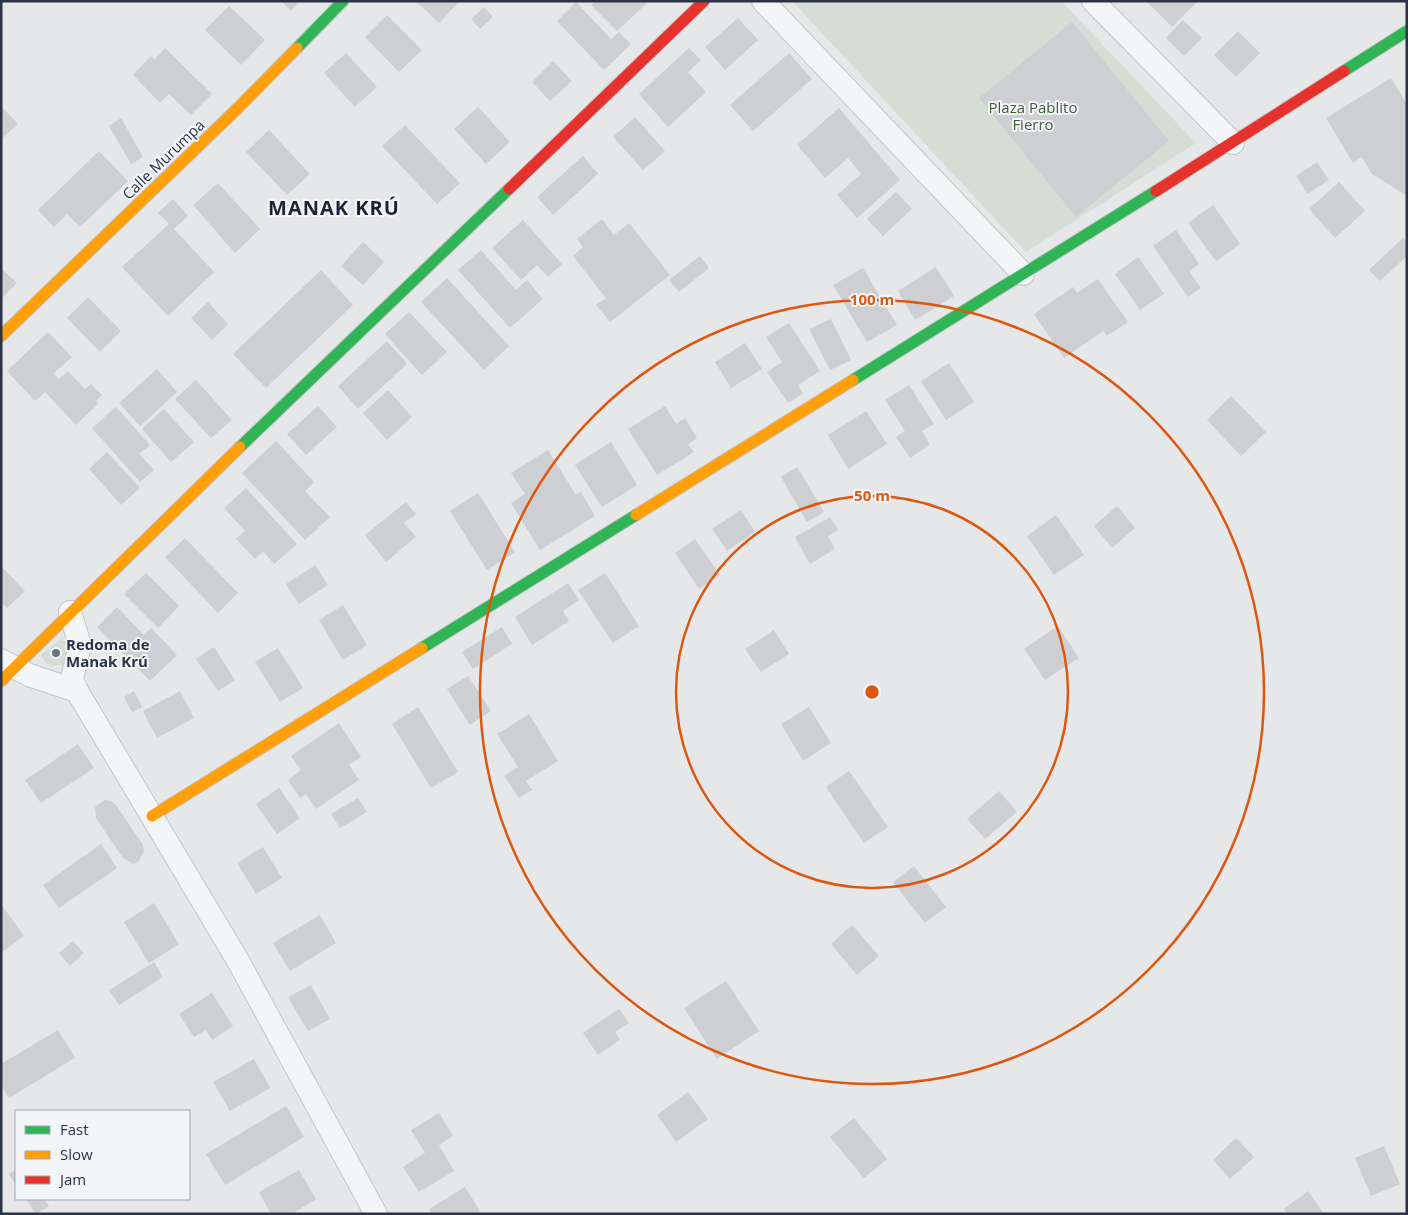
<svg xmlns="http://www.w3.org/2000/svg" width="1408" height="1215" font-family="'Open Sans',sans-serif">
<style>
.green{fill:#d5ddd5}
.building{fill:#cdcfd2}
.lines{fill:none;stroke-linecap:round;stroke-linejoin:round}
.street-casing{stroke:#c3c5c7;stroke-width:24}
.fast-casing{stroke:#c3c5c7;stroke-width:13}
.slow-casing{stroke:#c3c5c7;stroke-width:13}
.jam-casing{stroke:#c3c5c7;stroke-width:13}
.street{stroke:#f4f5f6;stroke-width:22}
.fast{stroke:#30b455;stroke-width:11}
.slow{stroke:#ff9f0a;stroke-width:11}
.jam{stroke:#e5322d;stroke-width:11}
.ring{fill:none;stroke:#de570f;stroke-width:2.5}
.poi-dot{fill:#6b737e;stroke:#f3f5f9;stroke-width:2}
.labels{text-anchor:middle;dominant-baseline:central;stroke-width:4;stroke-linejoin:round;paint-order:stroke}
.park-label{font-size:15px;fill:#3f6037;stroke:#f3f5f9}
.street-label{font-size:15px;fill:#2a3444;stroke:#f3f5f9}
.poi-label{font-size:15px;font-weight:bold;fill:#2a3444;stroke:#f3f5f9;text-anchor:start}
.district-label{font-size:20px;font-weight:bold;letter-spacing:1px;fill:#1c2535;stroke:#f3f5f9}
.centre{fill:#de570f;stroke:#f3f5f9;stroke-width:2.5}
.ring-label{font-size:15px;text-anchor:middle;font-weight:bold;fill:#de570f;stroke:#f3f5f9;stroke-width:4;stroke-linejoin:round;paint-order:stroke}
</style>
<rect width="100%" height="100%" fill="#e5e7e9"/>
<g class="green">
<polygon points="792,1 1061,1 1196,143 1026,252"/>
<polygon points="61,639 67,643 70,650 65,664 51,666 45,662 41,655"/>
</g>
<g class="building">
<polygon points="281,1 301,1 291,11"/>
<polygon points="416,1 460,1 439,23"/>
<polygon points="595,1 646,1 647,3 617,31 591,5"/>
<polygon points="1146,1 1198,1 1172,27"/>
<polygon points="576,2 611,39 619,32 631,44 604,70 557,21"/>
<polygon points="229,6 265,40 241,65 205,30"/>
<polygon points="484,7 493,17 480,29 471,19"/>
<polygon points="387,15 422,50 399,72 365,37"/>
<polygon points="738,18 758,40 725,70 705,47"/>
<polygon points="1183,20 1202,38 1184,56 1166,38"/>
<polygon points="1072,22 1169,141 1076,217 979,98"/>
<polygon points="1238,31 1260,53 1236,77 1214,55"/>
<polygon points="165,48 212,94 191,115 169,94 160,103 133,75 151,56 154,60"/>
<polygon points="689,48 701,60 688,72 706,92 668,127 639,94"/>
<polygon points="346,53 377,87 355,107 324,73"/>
<polygon points="789,53 812,79 753,131 730,105"/>
<polygon points="553,61 572,81 550,101 532,82"/>
<polygon points="1391,78 1407,105 1407,196 1372,174 1362,157 1353,163 1326,118"/>
<polygon points="1,106 18,124 1,139"/>
<polygon points="478,107 510,142 486,164 454,129"/>
<polygon points="839,108 900,180 857,218 837,195 861,174 848,158 825,178 797,145"/>
<polygon points="635,117 665,151 643,170 613,137"/>
<polygon points="121,118 143,157 131,164 109,126"/>
<polygon points="405,125 460,183 437,204 382,146"/>
<polygon points="269,130 310,174 287,195 246,152"/>
<polygon points="99,151 128,181 80,227 67,214 54,227 38,210"/>
<polygon points="583,156 598,174 553,215 537,197"/>
<polygon points="1317,162 1329,180 1307,194 1296,176"/>
<polygon points="1339,182 1365,211 1335,238 1309,209"/>
<polygon points="218,183 260,229 235,253 193,205"/>
<polygon points="896,192 912,209 883,236 867,219"/>
<polygon points="173,199 188,216 174,229 214,272 168,316 122,267 169,224 158,213"/>
<polygon points="1213,205 1240,244 1216,261 1188,223"/>
<polygon points="602,219 614,235 629,223 670,275 610,322 596,305 606,298 573,256 583,247 577,239"/>
<polygon points="523,220 562,264 548,277 537,265 521,280 492,248"/>
<polygon points="1176,230 1199,264 1189,271 1201,288 1188,297 1153,246"/>
<polygon points="1403,238 1407,242 1407,256 1380,281 1369,270"/>
<polygon points="363,242 384,262 363,285 341,266"/>
<polygon points="481,250 516,290 527,280 543,299 510,328 458,270"/>
<polygon points="700,256 709,268 679,292 669,280"/>
<polygon points="1138,257 1164,294 1140,310 1115,274"/>
<polygon points="936,267 954,296 915,320 898,291"/>
<polygon points="1,268 17,283 1,299"/>
<polygon points="863,268 897,325 867,342 833,285"/>
<polygon points="321,270 353,305 266,388 233,354"/>
<polygon points="447,278 509,346 484,370 421,302"/>
<polygon points="1098,279 1128,322 1107,336 1103,331 1064,358 1034,314 1073,287 1077,293"/>
<polygon points="88,297 121,331 100,352 67,318"/>
<polygon points="208,302 228,324 212,340 191,318"/>
<polygon points="409,312 447,352 422,375 385,334"/>
<polygon points="831,319 851,360 830,370 809,329"/>
<polygon points="789,323 820,371 798,385 803,394 788,403 767,372 782,362 766,337"/>
<polygon points="48,332 72,357 53,374 59,379 68,371 85,389 91,384 102,395 96,401 98,404 76,425 45,392 35,401 7,371"/>
<polygon points="387,341 407,364 358,409 338,386"/>
<polygon points="745,343 762,369 731,388 715,362"/>
<polygon points="949,363 974,402 946,420 921,381"/>
<polygon points="157,369 177,392 140,426 119,403"/>
<polygon points="196,380 232,420 211,438 175,399"/>
<polygon points="909,385 934,424 922,431 930,445 910,458 896,437 905,431 885,400"/>
<polygon points="388,390 412,417 387,440 363,413"/>
<polygon points="1231,396 1266,432 1241,456 1207,420"/>
<polygon points="318,406 337,427 306,455 287,434"/>
<polygon points="665,406 676,424 685,418 697,438 688,444 694,452 657,475 628,429"/>
<polygon points="116,407 150,445 139,454 154,470 140,482 92,428"/>
<polygon points="164,409 194,442 171,462 142,429"/>
<polygon points="866,411 887,444 848,469 828,435"/>
<polygon points="276,441 314,482 305,491 330,517 305,540 242,473"/>
<polygon points="611,442 637,485 602,507 575,465"/>
<polygon points="548,450 576,495 581,492 595,516 540,550 511,503 525,494 511,473"/>
<polygon points="107,452 140,488 121,505 89,469"/>
<polygon points="797,467 824,512 807,522 781,477"/>
<polygon points="246,488 297,544 274,564 263,551 255,559 236,539 245,531 224,508"/>
<polygon points="478,493 515,552 487,570 450,511"/>
<polygon points="406,502 416,514 404,523 416,537 386,562 365,535"/>
<polygon points="1117,506 1135,528 1112,548 1094,526"/>
<polygon points="741,510 755,532 727,551 712,529"/>
<polygon points="1056,515 1084,555 1054,575 1027,536"/>
<polygon points="830,517 838,530 828,536 835,549 810,564 795,537"/>
<polygon points="185,538 238,593 218,613 165,557"/>
<polygon points="695,539 720,575 699,589 675,553"/>
<polygon points="315,565 328,585 299,604 286,584"/>
<polygon points="1,566 25,591 7,608 1,602"/>
<polygon points="146,573 179,606 158,628 124,594"/>
<polygon points="605,573 639,626 613,643 578,590"/>
<polygon points="568,583 579,600 563,611 569,621 532,645 515,617"/>
<polygon points="343,605 367,645 343,660 319,620"/>
<polygon points="117,607 144,635 151,628 177,655 150,681 97,627"/>
<polygon points="1058,626 1079,658 1045,680 1024,649"/>
<polygon points="502,627 512,644 473,669 462,652"/>
<polygon points="774,630 789,654 761,672 745,649"/>
<polygon points="214,647 235,680 218,691 196,659"/>
<polygon points="278,648 303,688 280,702 255,662"/>
<polygon points="468,676 491,711 470,725 447,689"/>
<polygon points="134,691 142,707 132,712 124,697"/>
<polygon points="180,691 194,718 157,738 143,711"/>
<polygon points="418,707 458,772 431,788 392,724"/>
<polygon points="809,707 831,743 803,761 781,724"/>
<polygon points="529,714 558,761 526,781 532,790 519,798 504,776 518,767 497,734"/>
<polygon points="339,723 361,757 349,765 359,780 316,809 306,794 300,798 288,780 301,770 291,756"/>
<polygon points="78,744 94,768 41,803 25,780"/>
<polygon points="849,771 888,827 864,843 826,787"/>
<polygon points="279,788 300,818 277,834 256,804"/>
<polygon points="999,791 1017,812 985,839 967,819"/>
<polygon points="358,798 367,812 340,828 331,814"/>
<polygon points="105,800 111,801 116,805 143,845 144,851 139,861 134,864 123,858 96,818 95,807"/>
<polygon points="101,844 117,868 59,908 43,885"/>
<polygon points="263,847 282,878 256,894 237,863"/>
<polygon points="914,866 946,907 925,923 893,882"/>
<polygon points="154,903 179,944 149,963 124,922"/>
<polygon points="1,904 24,936 1,953"/>
<polygon points="320,915 336,943 290,971 273,943"/>
<polygon points="852,925 879,956 857,975 831,944"/>
<polygon points="73,941 84,953 70,966 59,953"/>
<polygon points="154,962 163,977 119,1005 109,990"/>
<polygon points="726,981 759,1031 717,1059 684,1008"/>
<polygon points="311,985 330,1019 308,1031 288,997"/>
<polygon points="212,993 233,1026 212,1040 206,1030 194,1037 179,1014"/>
<polygon points="619,1009 629,1023 615,1032 620,1040 598,1055 583,1033"/>
<polygon points="58,1030 75,1058 9,1098 1,1084 1,1064"/>
<polygon points="254,1059 270,1088 230,1111 213,1082"/>
<polygon points="688,1092 708,1119 676,1142 657,1115"/>
<polygon points="286,1106 304,1137 225,1185 206,1154"/>
<polygon points="439,1113 453,1136 439,1145 454,1171 419,1192 403,1167 425,1153 411,1130"/>
<polygon points="854,1118 887,1159 864,1178 830,1137"/>
<polygon points="1236,1138 1254,1157 1230,1179 1213,1160"/>
<polygon points="1384,1146 1400,1184 1371,1196 1355,1158"/>
<polygon points="16,1169 16,1185 9,1174"/>
<polygon points="299,1170 316,1199 292,1214 271,1214 259,1192"/>
<polygon points="465,1187 480,1211 476,1214 432,1214 429,1209"/>
<polygon points="1308,1191 1324,1214 1287,1214 1284,1209"/>
<polygon points="26,1199 44,1199 49,1206 36,1214"/>
</g>
<g class="lines">
<defs>
<g id="street">
<polyline points="763,1 1023,274"/>
<polyline points="1093,1 1233,143"/>
<polyline points="70,612 80,645 72,679 77,691 237,959 376,1214"/>
<polyline points="1,660 29,675 77,691"/>
</g>
<g id="fast">
<polyline points="297,48 343,1"/>
<polyline points="1344,71 1407,31"/>
<polyline points="853,380 1156,191"/>
<polyline points="240,447 509,189"/>
<polyline points="422,648 636,515"/>
</g>
<g id="slow">
<polyline points="1,336 238,108 297,48"/>
<polyline points="636,515 853,380"/>
<polyline points="1,681 240,447"/>
<polyline points="152,816 422,648"/>
</g>
<g id="jam">
<polyline points="509,189 704,1"/>
<polyline points="1156,191 1344,71"/>
</g>
</defs>
<use href="#street" class="street-casing"/>
<use href="#fast" class="fast-casing"/>
<use href="#slow" class="slow-casing"/>
<use href="#jam" class="jam-casing"/>
<use href="#street" class="street"/>
<use href="#fast" class="fast"/>
<use href="#slow" class="slow"/>
<use href="#jam" class="jam"/>
</g>
<g class="ring">
<circle cx="872" cy="692" r="196"/>
<circle cx="872" cy="692" r="392"/>
</g>
<circle class="poi-dot" cx="56" cy="653" r="5"/>
<g class="labels">
<g class="park-label">
<text x="1033" y="107">Plaza Pablito<tspan x="1033" dy="17">Fierro</tspan></text>
</g>
<g class="street-label">
<text transform="translate(163 159) rotate(-44)">Calle Murumpa</text>
</g>
<g class="poi-label">
<text x="66" y="644">Redoma de<tspan x="66" dy="17">Manak Krú</tspan></text>
</g>
<g class="district-label">
<text x="334" y="207">MANAK KRÚ</text>
</g>
</g>
<circle cx="872" cy="692" r="8" class="centre"/>
<g class="ring-label">
<text x="872" y="305">100 m</text>
<text x="872" y="501">50 m</text>
</g>
<rect width="1408" height="1215" fill="none" stroke="#2a3444" stroke-width="5"/>
<rect x="15" y="1110" width="175" height="90" fill="#f3f5f9" stroke="#a3a8b1"/>
<rect x="25" y="1126" width="25" height="8" fill="#30b455" stroke="#a3a8b1"/>
<text x="60" y="1135" font-size="15" fill="#2a3444">Fast</text>
<rect x="25" y="1151" width="25" height="8" fill="#ff9f0a" stroke="#a3a8b1"/>
<text x="60" y="1160" font-size="15" fill="#2a3444">Slow</text>
<rect x="25" y="1176" width="25" height="8" fill="#e5322d" stroke="#a3a8b1"/>
<text x="60" y="1185" font-size="15" fill="#2a3444">Jam</text>
</svg>
